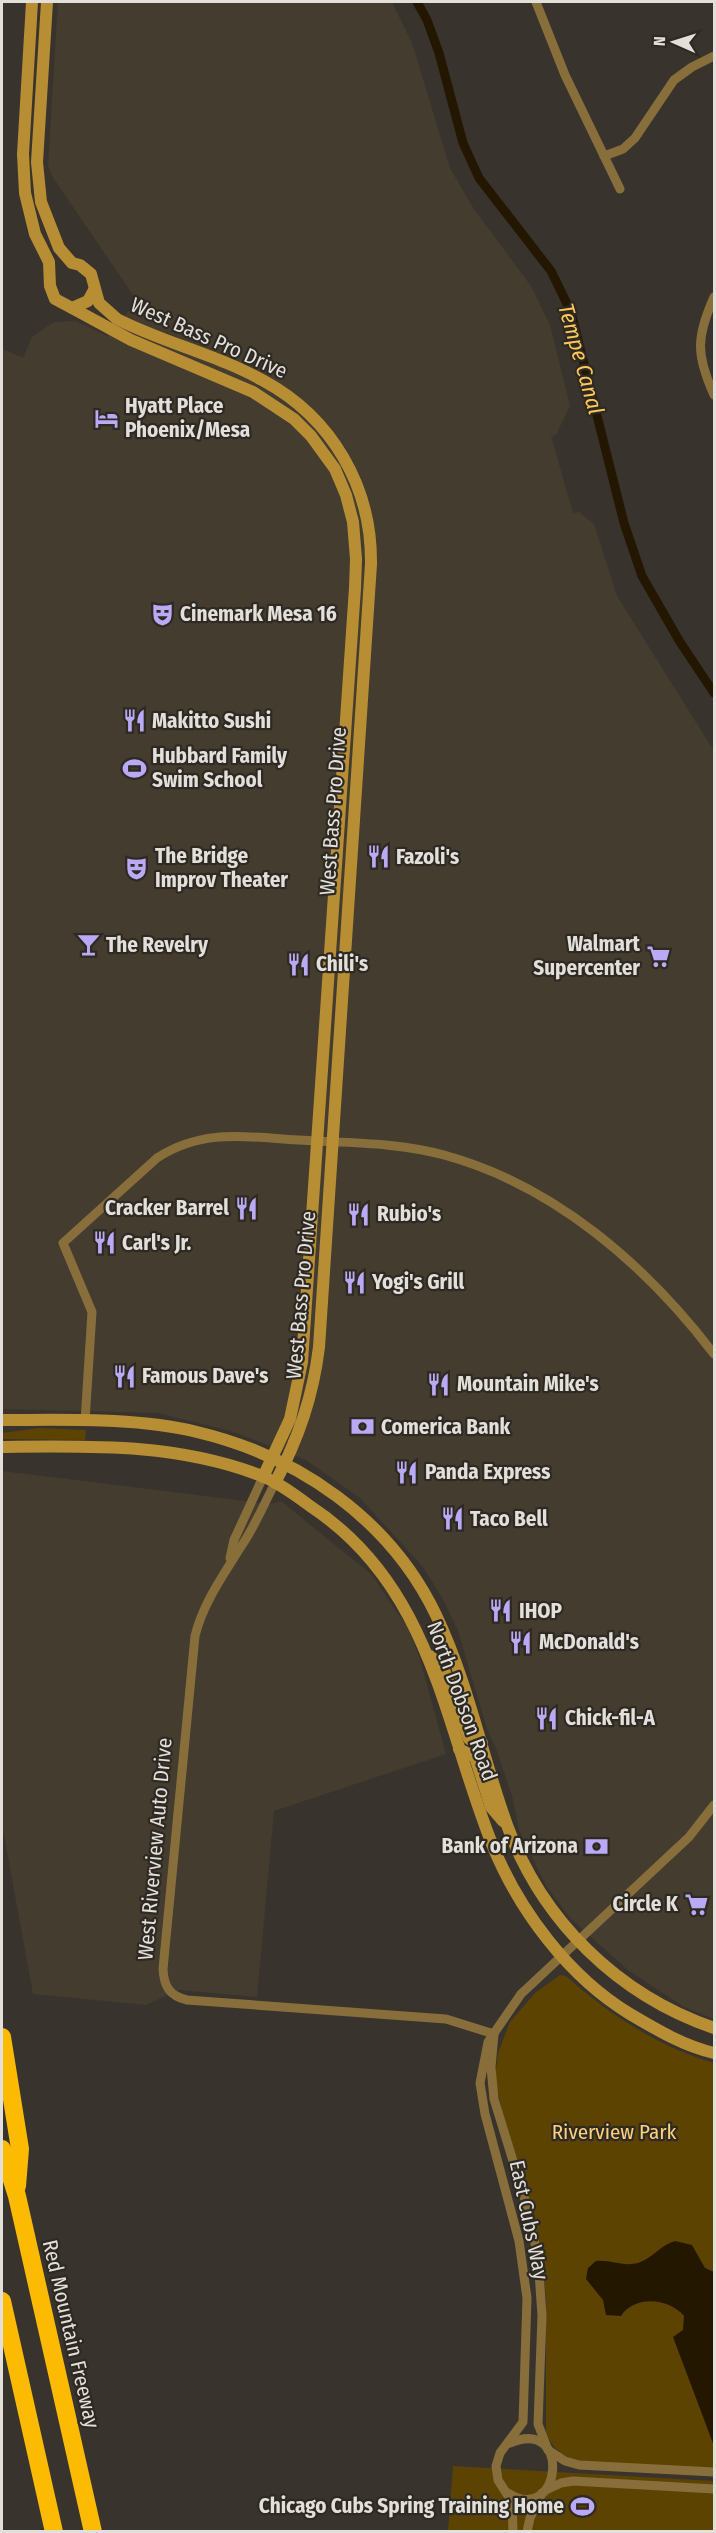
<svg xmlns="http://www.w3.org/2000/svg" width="716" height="2533" font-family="'Fira Sans Condensed',sans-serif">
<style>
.built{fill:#433c2f}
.green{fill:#5d4302}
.water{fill:#231700}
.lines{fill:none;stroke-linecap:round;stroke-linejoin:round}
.canal{stroke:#231700;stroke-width:9}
.street{stroke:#886e3b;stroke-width:9}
.secondary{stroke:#b78e34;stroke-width:12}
.highway{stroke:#fcbb00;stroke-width:18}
.labels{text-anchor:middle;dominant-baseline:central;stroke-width:4.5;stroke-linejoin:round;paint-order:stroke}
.street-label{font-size:21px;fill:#e3e0db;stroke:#2e2a23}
.poi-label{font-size:21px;font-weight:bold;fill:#e3e0db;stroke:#2e2a23;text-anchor:start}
.park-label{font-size:21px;fill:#fcd17e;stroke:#2e2a23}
.water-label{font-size:22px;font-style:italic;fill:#fec859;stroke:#2e2a23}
</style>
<rect width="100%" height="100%" fill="#38342d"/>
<g class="built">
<polygon points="58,2 392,2 412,43 450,168 474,209 531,286 550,325 570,406 556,435 551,436 573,513 579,512 594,524 617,596 714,751 714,2019 684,2007 628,1970 571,1919 546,1886 519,1830 512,1796 497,1751 487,1729 458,1631 444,1601 423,1567 360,1498 306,1460 234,1432 158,1413 2,1409 3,349 23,358 32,337 54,322 76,321 107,336 137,301 52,176 48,166"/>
<polygon points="2,1471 271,1504 281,1501 372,1575 407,1627 419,1656 446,1754 274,1811 257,1997 179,1990 146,2005 33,1994 2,1824"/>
</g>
<g class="green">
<polygon points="39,1428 86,1430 85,1440 2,1439 2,1433"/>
<path d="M560 1975 566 1976C610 2015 657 2046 714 2063V2468L582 2463C565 2457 553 2450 546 2434V2298L542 2260 535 2217 502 2112 495 2078 498 2053 510 2022 535 1993Z"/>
<polygon points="453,2466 714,2481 714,2531 448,2532"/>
</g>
<path class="water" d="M675 2241 692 2245 705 2268 714 2272V2446L673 2337 683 2330 684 2316C669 2298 635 2295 621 2316L606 2315 603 2300 586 2279 588 2268 596 2261C610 2259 623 2267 638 2263 653 2258 660 2245 675 2241Z"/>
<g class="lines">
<polyline class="canal" points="417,2 427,20 439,53 463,143 479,178 551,271 571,312 624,523 642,576 680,642 714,693"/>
<g class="street">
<polyline points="536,2 565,75 620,189"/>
<polyline points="604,156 623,149 635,138 674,80 692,67 714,56"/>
<path d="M714 297C696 337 696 355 714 395"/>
<path d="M85 1421 92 1312 63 1243 157 1158C203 1128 247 1137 298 1140 346 1143 397 1142 444 1155 554 1185 646 1265 714 1354"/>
<path d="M275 1483C264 1504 255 1526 242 1545 224 1574 203 1603 195 1636L163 1969C164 1987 170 1996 187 2000L446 2019 494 2034"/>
<polyline points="230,1558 234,1540 263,1477"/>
<polyline points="494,2034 491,2067 494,2099 525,2200 538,2257 542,2316 538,2424 548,2450"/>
<polyline points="548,2450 565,2461 579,2465 714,2472"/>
<polyline points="546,2490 561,2483 573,2481 714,2489"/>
<path d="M508 2493C561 2527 573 2416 510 2443"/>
<polyline points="513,2532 512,2502 498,2480 496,2466 500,2453 523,2422 527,2298 519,2241 485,2114 480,2083 488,2042 521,1994 689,1837 714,1805"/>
<polyline points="527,2532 530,2518 542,2493"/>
</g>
<g class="secondary">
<polyline points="32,2 23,154 25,193 35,234 49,262 50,286 55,299 72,308 88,301 94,290"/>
<path d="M47 2 37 162 41 202 59 248 72 263 80 265 91 274 99 303 117 319C164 343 218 355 264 381 332 418 372 487 371 564L319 1347C313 1397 298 1439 275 1483"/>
<polyline points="72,308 131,340 253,392 294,419 311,436 335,469 346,495 353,522 356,559 355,588 302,1362 290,1419 263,1477"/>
<path d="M2 1420C64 1420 137 1417 197 1432 298 1456 390 1519 436 1615 468 1682 482 1756 507 1825 542 1921 618 1995 714 2028"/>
<path d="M2 1447C91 1446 177 1443 262 1476 279 1483 295 1495 310 1506 432 1586 443 1721 492 1844 519 1911 569 1977 630 2014 657 2030 684 2046 714 2053"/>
<polyline points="430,1656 443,1667 469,1739 482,1743"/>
<polyline points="459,1749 475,1757 491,1807 503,1821"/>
</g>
<g class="highway">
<polyline points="2,2037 20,2149 17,2186"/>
<polyline points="2,2149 17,2196 93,2532"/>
<polyline points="2,2301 54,2532"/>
</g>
</g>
<defs>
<symbol id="hotel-bare" viewBox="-9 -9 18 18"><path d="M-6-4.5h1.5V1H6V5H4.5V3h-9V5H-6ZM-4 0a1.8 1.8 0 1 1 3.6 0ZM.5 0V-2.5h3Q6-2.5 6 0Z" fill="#baaaf6" stroke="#2e2a23" stroke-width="2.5" paint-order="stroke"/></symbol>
<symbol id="theatre-bare" viewBox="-9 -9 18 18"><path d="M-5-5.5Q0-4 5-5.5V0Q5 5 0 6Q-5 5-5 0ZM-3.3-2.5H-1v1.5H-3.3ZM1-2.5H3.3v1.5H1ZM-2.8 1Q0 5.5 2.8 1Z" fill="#baaaf6" stroke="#2e2a23" stroke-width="2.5" paint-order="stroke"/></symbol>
<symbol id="restaurant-bare" viewBox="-9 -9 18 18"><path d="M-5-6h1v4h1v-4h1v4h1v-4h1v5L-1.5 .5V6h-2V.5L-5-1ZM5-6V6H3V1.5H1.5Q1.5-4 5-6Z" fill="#baaaf6" stroke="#2e2a23" stroke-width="2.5" paint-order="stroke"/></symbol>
<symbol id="stadium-bare" viewBox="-9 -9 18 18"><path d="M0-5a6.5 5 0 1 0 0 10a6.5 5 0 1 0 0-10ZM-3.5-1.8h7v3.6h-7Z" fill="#baaaf6" stroke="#2e2a23" stroke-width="2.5" paint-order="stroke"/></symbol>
<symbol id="bar-bare" viewBox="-9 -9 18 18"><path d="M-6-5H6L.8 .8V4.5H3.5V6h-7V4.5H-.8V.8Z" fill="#baaaf6" stroke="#2e2a23" stroke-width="2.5" paint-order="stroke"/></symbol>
<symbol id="supermarket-bare" viewBox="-9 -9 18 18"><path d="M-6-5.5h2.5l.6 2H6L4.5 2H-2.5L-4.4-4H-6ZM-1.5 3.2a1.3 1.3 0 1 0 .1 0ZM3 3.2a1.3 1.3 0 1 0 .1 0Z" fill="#baaaf6" stroke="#2e2a23" stroke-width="2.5" paint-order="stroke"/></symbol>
<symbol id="bank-bare" viewBox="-9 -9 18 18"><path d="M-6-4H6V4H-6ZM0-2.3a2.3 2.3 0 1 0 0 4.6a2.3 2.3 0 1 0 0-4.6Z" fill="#baaaf6" stroke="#2e2a23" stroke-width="2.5" paint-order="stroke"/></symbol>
</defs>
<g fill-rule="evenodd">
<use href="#hotel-bare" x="90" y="402" width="33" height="33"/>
<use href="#theatre-bare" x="146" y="598" width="33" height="33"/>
<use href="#restaurant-bare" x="118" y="704" width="33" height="33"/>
<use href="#stadium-bare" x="118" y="752" width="33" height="33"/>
<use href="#restaurant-bare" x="362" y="840" width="33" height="33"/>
<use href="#theatre-bare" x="120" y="852" width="33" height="33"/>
<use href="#bar-bare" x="72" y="928" width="33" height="33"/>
<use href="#supermarket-bare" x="642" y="940" width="33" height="33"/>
<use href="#restaurant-bare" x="282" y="948" width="33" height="33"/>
<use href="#restaurant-bare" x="230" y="1192" width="33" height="33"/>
<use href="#restaurant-bare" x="342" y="1198" width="33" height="33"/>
<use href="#restaurant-bare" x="88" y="1226" width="33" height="33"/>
<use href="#restaurant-bare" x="338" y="1266" width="33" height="33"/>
<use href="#restaurant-bare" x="108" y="1360" width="33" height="33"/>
<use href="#restaurant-bare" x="422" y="1368" width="33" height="33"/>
<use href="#bank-bare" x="346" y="1410" width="33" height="33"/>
<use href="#restaurant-bare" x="390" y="1456" width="33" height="33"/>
<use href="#restaurant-bare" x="436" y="1502" width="33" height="33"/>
<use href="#restaurant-bare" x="484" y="1594" width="33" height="33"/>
<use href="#restaurant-bare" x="504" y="1626" width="33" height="33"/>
<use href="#restaurant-bare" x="530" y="1702" width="33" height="33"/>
<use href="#bank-bare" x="580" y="1830" width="33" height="33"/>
<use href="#supermarket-bare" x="680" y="1888" width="33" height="33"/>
<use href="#stadium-bare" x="566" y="2490" width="33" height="33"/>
</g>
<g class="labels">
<g class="street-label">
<text transform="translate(209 338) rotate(24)">West Bass Pro Drive</text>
<text transform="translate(333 811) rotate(-86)">West Bass Pro Drive</text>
<text transform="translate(301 1295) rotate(-85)">West Bass Pro Drive</text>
<text transform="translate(462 1701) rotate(70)">North Dobson Road</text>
<text transform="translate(155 1849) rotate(-85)">West Riverview Auto Drive</text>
<text transform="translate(529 2220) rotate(78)">East Cubs Way</text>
<text transform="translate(71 2334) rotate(77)">Red Mountain Freeway</text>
</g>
<g class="poi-label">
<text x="125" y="406">Hyatt Place<tspan x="125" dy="24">Phoenix/Mesa</tspan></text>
<text x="180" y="614">Cinemark Mesa 16</text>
<text x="152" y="721">Makitto Sushi</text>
<text x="152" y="756">Hubbard Family<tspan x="152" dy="24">Swim School</tspan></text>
<text x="155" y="856">The Bridge<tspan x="155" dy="24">Improv Theater</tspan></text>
<text x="396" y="857">Fazoli's</text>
<text x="640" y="944" text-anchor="end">Walmart<tspan x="640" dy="24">Supercenter</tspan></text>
<text x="106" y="945">The Revelry</text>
<text x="316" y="964">Chili's</text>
<text x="229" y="1208" text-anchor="end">Cracker Barrel</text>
<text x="377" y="1214">Rubio's</text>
<text x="122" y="1243">Carl's Jr.</text>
<text x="372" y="1282">Yogi's Grill</text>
<text x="142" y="1376">Famous Dave's</text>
<text x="457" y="1384">Mountain Mike's</text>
<text x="381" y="1427">Comerica Bank</text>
<text x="425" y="1472">Panda Express</text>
<text x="470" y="1519">Taco Bell</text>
<text x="519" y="1611">IHOP</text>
<text x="539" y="1642">McDonald's</text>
<text x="565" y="1718">Chick-fil-A</text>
<text x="578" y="1846" text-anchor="end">Bank of Arizona</text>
<text x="678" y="1904" text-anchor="end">Circle K</text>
<text x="564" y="2506" text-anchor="end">Chicago Cubs Spring Training Home</text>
</g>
<g class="park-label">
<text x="614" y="2132">Riverview Park</text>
</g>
<g class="water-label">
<text transform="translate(581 359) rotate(74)">Tempe Canal</text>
</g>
</g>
<rect width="716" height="2533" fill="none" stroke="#e3e0db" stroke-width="6"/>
<g transform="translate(674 42) rotate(273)" stroke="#2e2a23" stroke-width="4.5" paint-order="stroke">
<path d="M0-4.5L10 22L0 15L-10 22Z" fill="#e3e0db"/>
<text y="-9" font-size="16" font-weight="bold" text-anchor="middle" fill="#e3e0db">N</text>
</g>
</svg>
